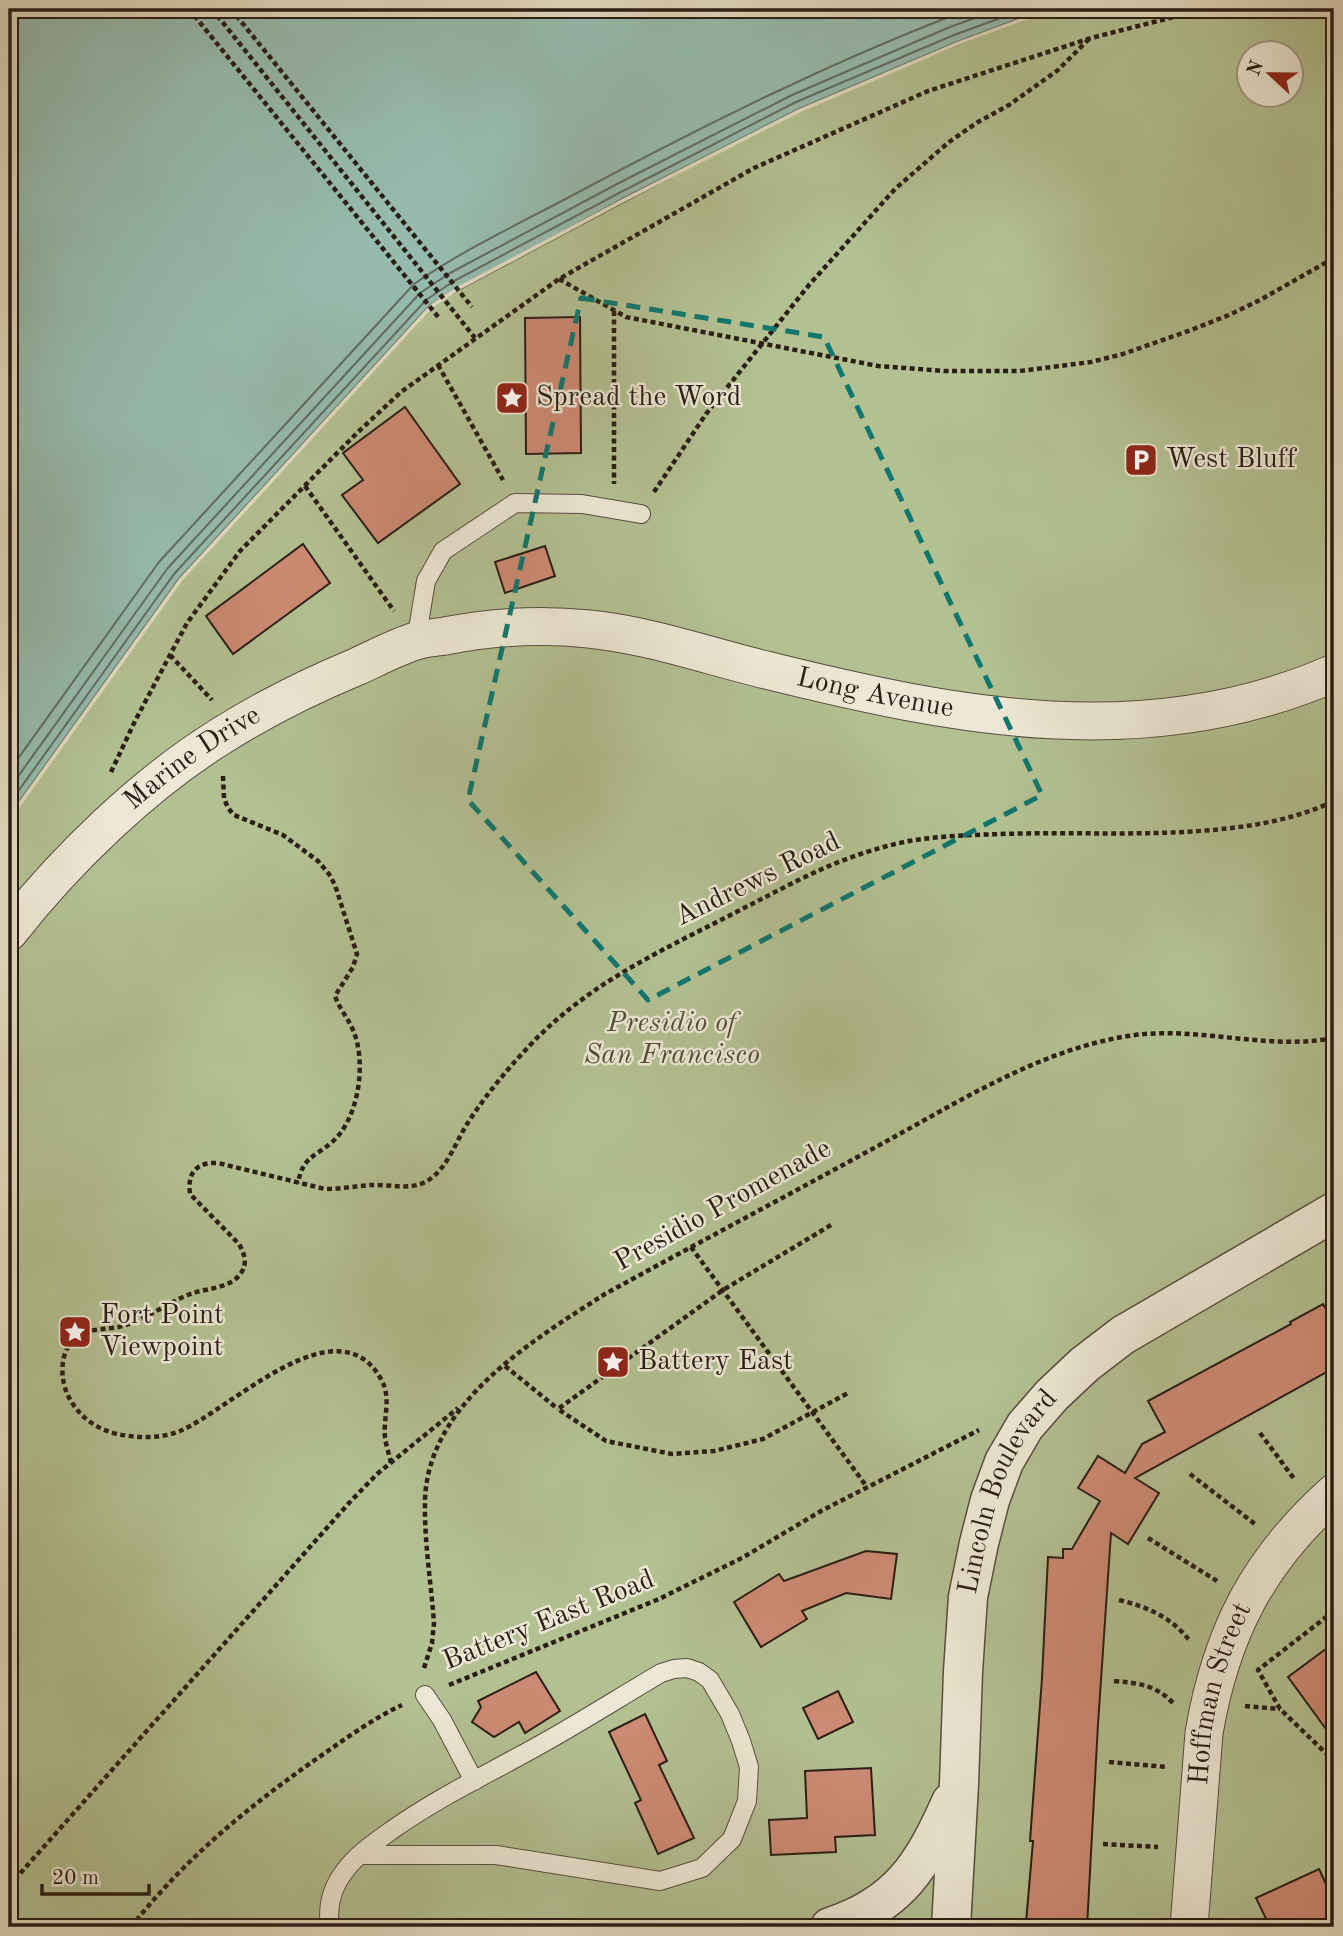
<svg xmlns="http://www.w3.org/2000/svg" width="1343" height="1936" font-family="'Old Standard TT',serif">
<style>
.green{fill:#b3c092;stroke:#6e6e54;stroke-width:2;fill-rule:evenodd}
.water{fill:#96bbae;stroke:#6a7c71;stroke-width:2}
.pier{fill:#e3dbbf}
.lines{fill:none;stroke-linecap:round;stroke-linejoin:round}
.shore{stroke:#606c62;stroke-width:2}
.building{fill:#cd8a74;stroke:#291d15;stroke-width:2}
.service-casing{stroke:#584c40;stroke-width:20}
.minor-casing{stroke:#584c40;stroke-width:39}
.tertiary-casing{stroke:#584c40;stroke-width:41}
.path{stroke:#291d15;stroke-width:4.5;stroke-dasharray:5 3.5;stroke-linecap:butt}
.service{stroke:#ede8d5;stroke-width:18}
.minor{stroke:#ede8d5;stroke-width:37}
.tertiary{stroke:#ede8d5;stroke-width:38}
.marked{fill:none;stroke:#0f766e;stroke-width:5;stroke-dasharray:14 9;stroke-linejoin:round}
.labels{text-anchor:middle;dominant-baseline:central;stroke-width:5;stroke-linejoin:round;paint-order:stroke}
.poi-label{font-size:28px;fill:#291d15;stroke:#ede8d5;text-anchor:start}
.street-label{font-size:28px;fill:#291d15;stroke:#ede8d5}
.park-label{font-size:28px;font-style:italic;fill:#524e3a;stroke:#ede8d5}
</style>
<rect width="100%" height="100%" fill="#e3dbbf"/>
<filter id="stains"><feTurbulence type="fractalNoise" baseFrequency=".00286" numOctaves="4"/><feColorMatrix values="0 0 0 0 .2 0 0 0 0 .09 0 0 0 0 .02 0 0 0 .5 -.17"/></filter>
<radialGradient id="worn" r=".72"><stop offset=".6" stop-color="#630" stop-opacity="0"/><stop offset="1" stop-color="#630" stop-opacity=".3"/></radialGradient>
<path class="green" d="M1045 9H1334V1927H9V816L179 579 430 305 799 109ZM1248 52H1290V94H1248Z"/>
<polygon class="water" points="9,9 1045,9 957,42 799,109 624,198 430,305 179,579 9,816"/>
<polygon class="pier" points="1045,9 1048,9 1046,12 958,45 801,112 626,201 459,290 432,308 182,581 12,818 9,819 9,816 179,579 430,305 457,287 624,198 799,109 957,42"/>
<g class="lines">
<g class="shore">
<path d="M9 771 159 562 414 284C469 246 531 218 590 186 713 121 839 58 970 9"/>
<polyline points="9,789 167,569 420,293 450,273 617,184 792,95 950,27 1000,9"/>
<polyline points="9,804 174,574 426,300 454,281 621,192 796,102 954,35 1025,9"/>
</g>
</g>
<g class="building">
<polygon points="580,317 581,453 526,454 525,318"/>
<polygon points="405,407 460,484 378,543 342,495 363,480 343,453"/>
<polygon points="303,544 330,583 233,654 206,616"/>
<polygon points="545,546 555,576 505,593 495,562"/>
<polygon points="1323,1304 1334,1323 1334,1368 1135,1478 1159,1493 1128,1544 1111,1533 1098,1724 1087,1927 1060,1927 1060,1925 1026,1923 1033,1841 1030,1841 1042,1678 1048,1557 1063,1558 1063,1549 1072,1549 1100,1501 1078,1488 1098,1456 1125,1473 1142,1444 1165,1432 1148,1401 1291,1324 1290,1322"/>
<polygon points="866,1551 897,1554 891,1599 846,1593 802,1611 807,1619 761,1647 734,1602 779,1574 784,1581"/>
<polygon points="1334,1643 1334,1740 1288,1677"/>
<polygon points="536,1672 560,1711 525,1733 519,1722 494,1737 472,1722 481,1707 478,1701"/>
<polygon points="838,1691 853,1722 818,1739 803,1708"/>
<polygon points="645,1714 667,1761 659,1765 694,1838 658,1854 635,1803 641,1800 609,1732"/>
<polygon points="871,1768 875,1835 835,1837 836,1852 771,1855 769,1820 807,1818 805,1771"/>
<polygon points="1319,1869 1334,1901 1334,1927 1270,1927 1256,1898"/>
</g>
<g class="lines">
<defs>
<g id="service">
<polyline points="416,641 426,581 443,551 515,503 582,504 641,514"/>
<polyline points="425,1695 442,1720 474,1781"/>
<path d="M330 1927C327 1907 331 1889 344 1872 356 1855 375 1842 392 1830 440 1796 494 1771 545 1742 584 1720 622 1696 661 1673L674 1669 687 1668 699 1672 710 1680 730 1714 741 1741 749 1767 747 1801 732 1839 702 1868 660 1881 496 1855H359"/>
</g>
<g id="minor">
<path id="s1" d="M9 932C65 860 144 784 221 736 264 709 310 686 356 667 376 658 396 647 416 641 425 638 436 637 445 636 491 627 542 624 589 629 649 635 708 656 766 670 955 717 1147 755 1334 673"/>
<path id="s2" d="M1189 1927 1204 1733C1221 1633 1258 1561 1334 1493"/>
</g>
<g id="tertiary">
<path d="M830 1927C899 1905 923 1865 951 1802"/>
<path id="s3" d="M951 1927 959 1784 963 1672 968 1597 979 1543 990 1500 1004 1462 1025 1426 1052 1395 1085 1364 1123 1335 1334 1212"/>
</g>
</defs>
<use href="#service" class="service-casing"/>
<use href="#minor" class="minor-casing"/>
<use href="#tertiary" class="tertiary-casing"/>
<g class="path">
<polyline points="189,9 439,318"/>
<polyline points="212,9 475,338"/>
<polyline points="231,9 472,307"/>
<polyline points="559,279 626,317 878,366 945,371 1020,371 1091,362 1123,354 1191,330 1229,315 1260,300 1334,258"/>
<polyline points="614,311 614,484"/>
<polyline points="438,365 503,480"/>
<polyline points="305,486 394,611"/>
<polyline points="654,492 706,414 809,285 895,189 949,142 978,122 1009,105 1058,70 1090,38"/>
<polyline points="170,655 212,700"/>
<polyline points="111,772 135,721 187,623 240,551 358,432 401,392 559,279 754,168 928,91 1091,38 1205,9"/>
<path d="M223 776 224 798 228 808 234 815 283 835 318 861 329 874 335 885 357 954 353 967 335 996C339 1008 348 1018 353 1030 367 1062 359 1120 331 1143 313 1158 303 1157 298 1183"/>
<polyline points="831,1225 723,1290 558,1409 606,1441 672,1454 714,1451 763,1439 848,1393"/>
<polyline points="691,1247 867,1487"/>
<polyline points="505,1366 558,1409"/>
<polyline points="1329,1393 1334,1402"/>
<polyline points="1260,1433 1295,1480"/>
<path d="M391 1463C389 1454 386 1445 385 1437 383 1417 392 1398 381 1379 337 1301 230 1410 180 1431 160 1439 138 1438 117 1434 97 1429 81 1418 71 1401 57 1379 58 1338 90 1331 102 1328 115 1329 126 1325 150 1317 170 1301 193 1293 209 1288 231 1288 241 1273 248 1263 244 1253 239 1244L190 1194C187 1172 197 1162 218 1163L325 1189C341 1189 356 1186 371 1185 389 1184 411 1191 427 1181 448 1169 456 1140 469 1121 488 1092 510 1066 534 1041 584 990 642 960 705 928 739 911 772 893 807 876 840 860 874 848 909 841 939 836 970 835 1001 834 1062 832 1123 835 1184 832 1235 829 1288 823 1334 801"/>
<polyline points="1190,1474 1255,1524"/>
<polyline points="1148,1538 1217,1581"/>
<path d="M1119 1600C1148 1607 1171 1617 1190 1641"/>
<polyline points="1334,1611 1258,1670 1280,1709 1334,1761"/>
<path d="M424 1668 432 1643 434 1623C431 1582 424 1541 425 1500 428 1403 532 1341 605 1294 698 1243 792 1193 885 1142 962 1100 1040 1050 1128 1036 1198 1025 1263 1051 1334 1038"/>
<path d="M1114 1681C1138 1683 1156 1685 1173 1703"/>
<polyline points="449,1685 659,1599 742,1558 821,1511 979,1430"/>
<polyline points="1245,1706 1280,1709"/>
<polyline points="1109,1762 1167,1767"/>
<polyline points="1103,1844 1158,1847"/>
<polyline points="9,1886 349,1503 377,1474 458,1408"/>
<polyline points="1098,1925 1129,1927"/>
<path d="M131 1927C184 1860 243 1811 312 1762 341 1742 370 1720 402 1705"/>
</g>
<use href="#service" class="service"/>
<use href="#minor" class="minor"/>
<use href="#tertiary" class="tertiary"/>
</g>
<path class="marked" d="M581 298 824 337 1042 795 648 1000 468 800Z"/>
<defs>
<symbol id="sight-square" viewBox="-11 -11 22 22"><rect x="-9" y="-9" width="18" height="18" rx="4" fill="#8f2418" stroke="#ede8d5"/><path d="M0-6L1.8-2.2L6-1.7L2.9 1.2L3.7 5.4L0 3.3L-3.7 5.4L-2.9 1.2L-6-1.7L-1.8-2.2Z" fill="#fff"/></symbol>
<symbol id="parking-square" viewBox="-11 -11 22 22"><rect x="-9" y="-9" width="18" height="18" rx="4" fill="#8f2418" stroke="#ede8d5"/><path d="M-3.5-5.5H1a3.5 3.5 0 0 1 0 7H-1V5.5H-3.5ZM-1-3.4V-.6H.8a1.4 1.4 0 0 0 0-2.8Z" fill="#fff"/></symbol>
</defs>
<g fill-rule="evenodd">
<use href="#sight-square" x="493" y="379" width="38" height="38"/>
<use href="#parking-square" x="1122" y="441" width="38" height="38"/>
<use href="#sight-square" x="56" y="1313" width="38" height="38"/>
<use href="#sight-square" x="594" y="1343" width="38" height="38"/>
</g>
<g class="labels">
<g class="poi-label">
<text x="536" y="398">Spread the Word</text>
<text x="1166" y="460">West Bluff</text>
<text x="100" y="1316">Fort Point<tspan x="100" dy="32">Viewpoint</tspan></text>
<text x="638" y="1362">Battery East</text>
</g>
<g class="street-label">
<text stroke="none"><textPath href="#s1" startOffset="975">Long Avenue</textPath></text>
<text stroke="none"><textPath href="#s1" startOffset="254">Marine Drive</textPath></text>
<text transform="translate(758 880) rotate(-26)">Andrews Road</text>
<text transform="translate(723 1206) rotate(-29)">Presidio Promenade</text>
<text stroke="none"><textPath href="#s3" startOffset="444">Lincoln Boulevard</textPath></text>
<text transform="translate(549 1621) rotate(-22)">Battery East Road</text>
<text stroke="none"><textPath href="#s2" startOffset="236">Hoffman Street</textPath></text>
</g>
<g class="park-label">
<text x="672" y="1024">Presidio of<tspan x="672" dy="32">San Francisco</tspan></text>
</g>
</g>
<rect width="1343" height="1936" fill="none" stroke="#e3dbbf" stroke-width="35"/>
<rect x="10" y="10" width="1322" height="1915" fill="none" stroke="#291d15" stroke-width="3.5"/>
<rect x="18" y="18" width="1308" height="1901" fill="none" stroke="#291d15" stroke-width="2"/>
<g transform="translate(1270 74) rotate(292)"><circle r="33" fill="#ede8d5" stroke="#9f9788" stroke-width="2"/>
<path d="M0-5L12 26L0 18L-12 26Z" fill="#8f2418"/>
<text y="-10" font-size="19" font-weight="bold" text-anchor="middle" fill="#291d15">N</text>
</g>
<path d="M42 1884v10h107v-10" fill="none" stroke="#291d15" stroke-width="3.5"/>
<text x="52" y="1884" font-size="21" fill="#291d15" stroke="#ede8d5" stroke-width="5" paint-order="stroke">20 m</text>
<rect width="100%" height="100%" filter="url(#stains)"/>
<rect width="100%" height="100%" fill="url(#worn)"/>
</svg>
